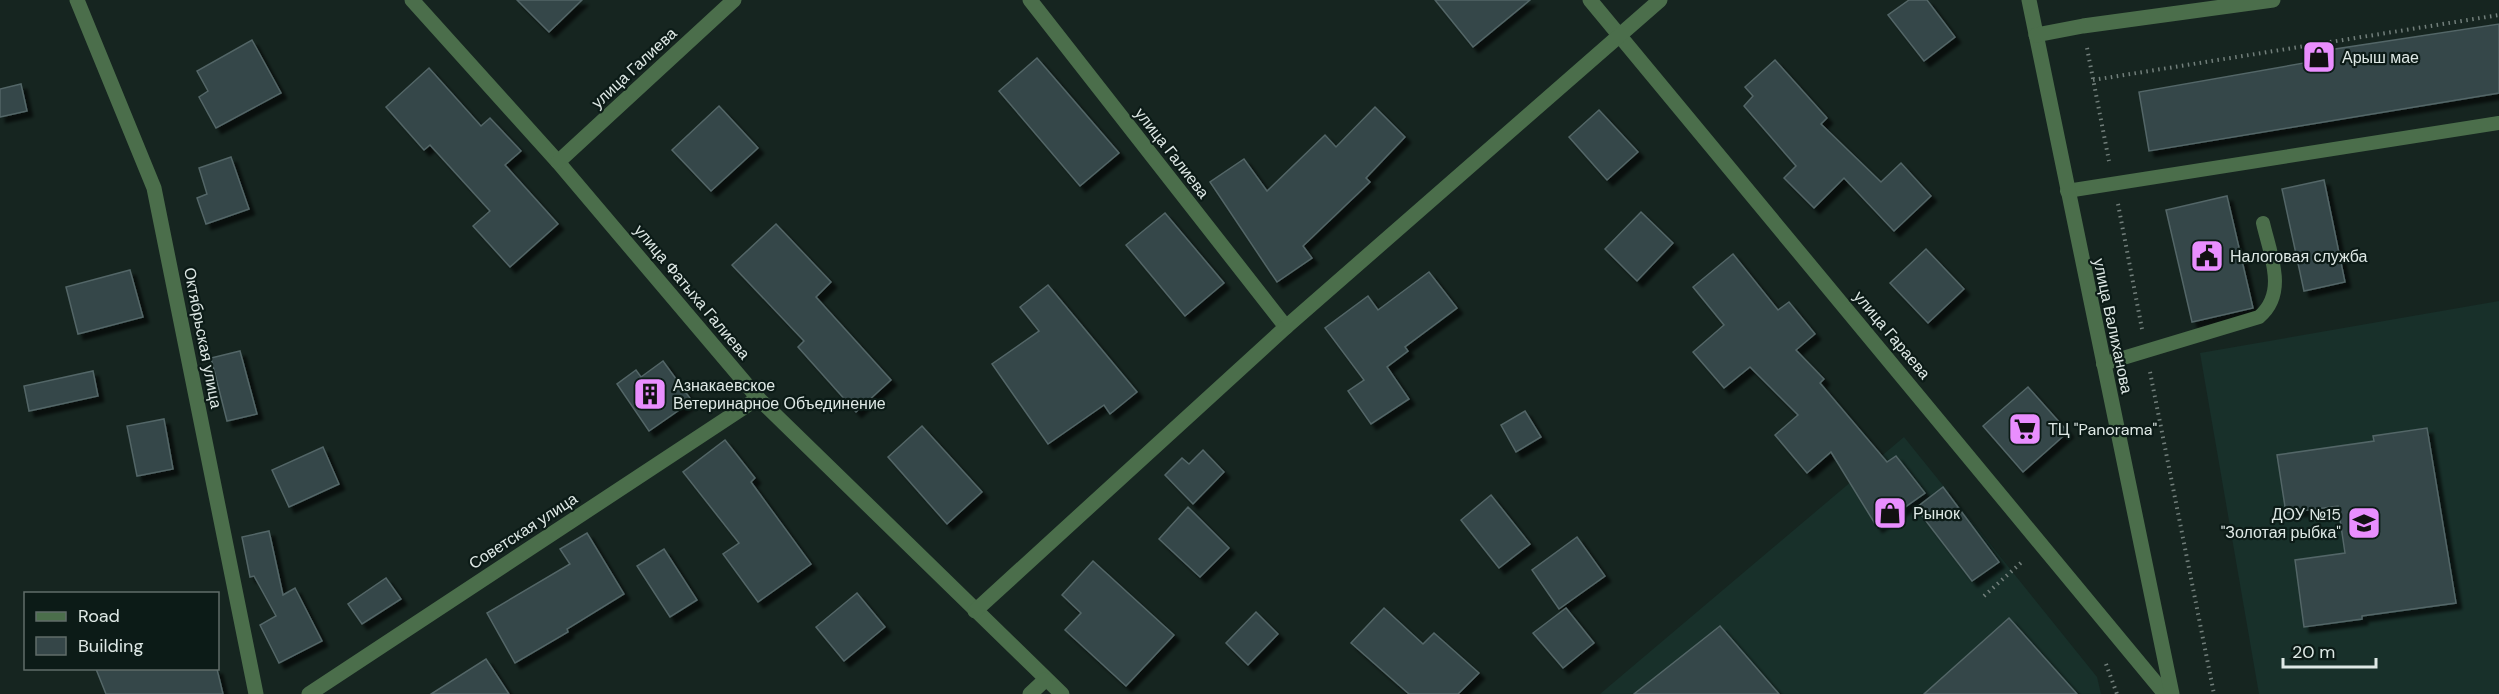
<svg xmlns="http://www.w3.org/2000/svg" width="2499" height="694" font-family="'DM Sans',sans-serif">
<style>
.built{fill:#18302a}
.building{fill:#354648;stroke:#536667;stroke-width:1.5;filter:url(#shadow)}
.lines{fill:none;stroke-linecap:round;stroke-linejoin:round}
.path{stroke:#727f7b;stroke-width:4;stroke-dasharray:1.5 4.5;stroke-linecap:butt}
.lane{stroke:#4b6e4b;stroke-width:14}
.street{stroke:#4b6e4b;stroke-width:15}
.labels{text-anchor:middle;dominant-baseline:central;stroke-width:4.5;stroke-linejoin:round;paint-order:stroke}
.poi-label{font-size:16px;fill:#dee8e5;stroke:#0c1b17;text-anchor:start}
.street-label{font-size:16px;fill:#dee8e5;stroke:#0c1b17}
</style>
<defs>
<filter id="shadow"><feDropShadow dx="5.5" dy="5.5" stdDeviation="1.5" flood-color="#0009"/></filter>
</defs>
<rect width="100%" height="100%" fill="#162520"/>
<g class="built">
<polygon points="2499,301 2499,694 2259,694 2200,353"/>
<polygon points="1904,437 2097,677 2101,694 1600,694"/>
</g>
<g class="building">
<polygon points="517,0 582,0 549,32"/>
<polygon points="1435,0 1530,0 1473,47"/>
<polygon points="1909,0 1927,0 1955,37 1924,61 1888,15"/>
<polygon points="2499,24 2499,93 2149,151 2139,92 2310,62 2309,53"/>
<polygon points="252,40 281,93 216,128 199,97 208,91 197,71"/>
<polygon points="1037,58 1119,153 1080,186 999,91"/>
<polygon points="1775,60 1827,118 1821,124 1881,182 1901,163 1931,196 1894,231 1844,178 1814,208 1784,178 1796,166 1744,106 1753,96 1745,87"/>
<polygon points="429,68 481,126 490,118 521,151 505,165 558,224 510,267 473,226 490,211 430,145 424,150 386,107"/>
<polygon points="21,84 27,111 0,117 0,89"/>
<polygon points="719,106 758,148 711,191 672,150"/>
<polygon points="1375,107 1405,137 1366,178 1370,182 1303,246 1312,258 1277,282 1210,182 1244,159 1267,191 1325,135 1336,147"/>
<polygon points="1599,110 1638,152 1607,180 1569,137"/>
<polygon points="231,157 249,209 206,224 197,198 207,194 199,168"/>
<polygon points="2324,180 2345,282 2304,291 2282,189"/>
<polygon points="2227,196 2253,308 2192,322 2166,210"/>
<polygon points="1641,212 1673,243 1637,281 1605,249"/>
<polygon points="1165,213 1224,283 1185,316 1126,245"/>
<polygon points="776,224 831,282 816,297 891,380 856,412 798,347 804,341 732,265"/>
<polygon points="1926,249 1964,289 1928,323 1890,283"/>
<polygon points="1733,254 1778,310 1789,302 1815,334 1796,350 1824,379 1820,383 1887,462 1896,456 1925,493 1877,527 1831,452 1807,473 1775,435 1798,415 1750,367 1724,388 1693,352 1724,325 1693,287"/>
<polygon points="130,270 143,317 78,334 66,287"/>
<polygon points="1429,272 1457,308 1405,347 1408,351 1387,367 1409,399 1371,424 1348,391 1364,380 1325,328 1368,296 1378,310"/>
<polygon points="1048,285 1137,392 1110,414 1104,405 1048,444 992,364 1039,331 1020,307"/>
<polygon points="240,351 257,414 227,421 211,358"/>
<polygon points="663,361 692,401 649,431 617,384 636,370 641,377"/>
<polygon points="93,371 98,396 29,411 24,386"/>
<polygon points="2028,387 2068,432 2023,472 1983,426"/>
<polygon points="1525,411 1541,437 1516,452 1501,425"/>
<polygon points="164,419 173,469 137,476 127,426"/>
<polygon points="922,426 982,492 947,524 888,457"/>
<polygon points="2427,428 2456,603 2362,616 2362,619 2304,627 2295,560 2345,553 2338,506 2286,513 2277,455 2374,441 2373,436"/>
<polygon points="725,440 755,478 751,482 811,564 758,602 723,554 739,543 683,472"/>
<polygon points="323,447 339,484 289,507 272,470"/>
<polygon points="1203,450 1224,472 1193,504 1165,475 1182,458 1189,464"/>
<polygon points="1943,487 1999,562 1972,581 1916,508"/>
<polygon points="1491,495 1530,544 1499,568 1461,520"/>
<polygon points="1188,507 1229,548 1200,577 1159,539"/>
<polygon points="269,531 283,595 295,588 322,641 279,663 260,625 276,616 254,576 250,577 242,537"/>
<polygon points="587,533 624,594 567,629 568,632 515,663 487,613 570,564 560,549"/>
<polygon points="1577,537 1605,576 1559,609 1532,570"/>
<polygon points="664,549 697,600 670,617 637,566"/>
<polygon points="1093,561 1174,635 1126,686 1065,630 1081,613 1062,595"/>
<polygon points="386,578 401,599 362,624 348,604"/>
<polygon points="857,593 885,627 844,661 816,627"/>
<polygon points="1384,608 1423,644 1434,633 1479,673 1458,694 1409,694 1351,643"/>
<polygon points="1566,608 1594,643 1563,668 1533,633"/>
<polygon points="1256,612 1278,634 1248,665 1226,643"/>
<polygon points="2009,618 2077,694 1924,694"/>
<polygon points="1720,626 1779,694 1634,694"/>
<polygon points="486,659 509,694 431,694"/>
<polygon points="96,669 217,669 223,694 106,694"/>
</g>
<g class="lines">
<g class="path">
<polyline points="2087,48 2109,161"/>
<polyline points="2093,80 2499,15"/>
<polyline points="2118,204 2142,329"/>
<polyline points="2150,372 2214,694"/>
<polyline points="1984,596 2024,560"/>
<polyline points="2106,664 2117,694"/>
</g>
<g class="lane">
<polyline points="2067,191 2499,123"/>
<path d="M2103 364 2259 317C2288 293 2270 254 2263 223"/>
</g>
<g class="street">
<polyline points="77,0 154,188 256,694"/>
<polyline points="412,0 558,162 758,398 1062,694"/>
<polyline points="1030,0 1286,327"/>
<polyline points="1590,0 2165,694"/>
<polyline points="2029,0 2172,694"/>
<polyline points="2036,35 2083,26 2273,0"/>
<polyline points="558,162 734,0"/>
<polyline points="975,611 1286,327 1660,0"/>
<polyline points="309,694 758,398"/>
<polyline points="1030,694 1045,680"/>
</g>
</g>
<defs>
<symbol id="shop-square" viewBox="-11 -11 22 22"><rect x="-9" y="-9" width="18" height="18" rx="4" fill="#e98efe" stroke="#0c1b17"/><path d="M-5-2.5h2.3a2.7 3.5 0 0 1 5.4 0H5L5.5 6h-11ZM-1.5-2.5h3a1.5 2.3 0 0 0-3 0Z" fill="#111"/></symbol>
<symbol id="civic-square" viewBox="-11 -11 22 22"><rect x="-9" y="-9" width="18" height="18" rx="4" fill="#e98efe" stroke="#0c1b17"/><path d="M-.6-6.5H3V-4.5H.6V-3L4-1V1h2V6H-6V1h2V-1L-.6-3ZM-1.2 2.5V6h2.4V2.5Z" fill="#111"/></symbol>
<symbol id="building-square" viewBox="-11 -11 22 22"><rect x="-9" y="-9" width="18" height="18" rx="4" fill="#e98efe" stroke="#0c1b17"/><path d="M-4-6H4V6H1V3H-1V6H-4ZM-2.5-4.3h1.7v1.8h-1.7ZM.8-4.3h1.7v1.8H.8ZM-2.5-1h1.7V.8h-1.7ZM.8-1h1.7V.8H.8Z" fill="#111"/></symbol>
<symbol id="supermarket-square" viewBox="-11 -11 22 22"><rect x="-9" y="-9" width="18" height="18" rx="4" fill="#e98efe" stroke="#0c1b17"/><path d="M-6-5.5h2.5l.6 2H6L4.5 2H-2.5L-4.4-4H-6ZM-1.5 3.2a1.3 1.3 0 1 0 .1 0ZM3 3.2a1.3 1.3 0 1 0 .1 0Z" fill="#111"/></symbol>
<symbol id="school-square" viewBox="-11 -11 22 22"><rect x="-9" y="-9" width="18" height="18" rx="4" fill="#e98efe" stroke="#0c1b17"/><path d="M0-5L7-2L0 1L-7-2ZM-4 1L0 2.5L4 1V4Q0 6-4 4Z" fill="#111"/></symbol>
</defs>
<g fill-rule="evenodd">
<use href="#shop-square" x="2300" y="38" width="38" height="38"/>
<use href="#civic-square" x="2188" y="237" width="38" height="38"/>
<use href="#building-square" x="631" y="375" width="38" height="38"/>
<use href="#supermarket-square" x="2006" y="410" width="38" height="38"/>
<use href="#shop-square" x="1871" y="494" width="38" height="38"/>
<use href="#school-square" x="2345" y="504" width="38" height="38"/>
</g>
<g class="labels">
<g class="poi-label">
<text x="2342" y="57">Арыш мае</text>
<text x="2230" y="256">Налоговая служба</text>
<text x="673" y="385">Азнакаевское<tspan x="673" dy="18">Ветеринарное Объединение</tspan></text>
<text x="2048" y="429">ТЦ "Panorama"</text>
<text x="1913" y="513">Рынок</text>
<text x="2341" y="514" text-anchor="end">ДОУ №15<tspan x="2341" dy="18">"Золотая рыбка"</tspan></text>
</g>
<g class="street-label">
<text transform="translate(634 68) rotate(-43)">улица Галиева</text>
<text transform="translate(1172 153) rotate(52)">улица Галиева</text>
<text transform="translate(692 292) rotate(50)">улица Фатыха Галиева</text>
<text transform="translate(2113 326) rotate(78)">улица Валиханова</text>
<text transform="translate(1892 335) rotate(50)">улица Гараева</text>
<text transform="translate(203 338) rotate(79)">Октябрьская улица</text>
<text transform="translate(523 531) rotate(-33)">Советская улица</text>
</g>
</g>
<rect x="24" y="592" width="195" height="78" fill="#0c1b17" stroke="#606d69" stroke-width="1.5"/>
<rect x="36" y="612" width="30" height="9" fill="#4b6e4b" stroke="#606d69" stroke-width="1.5"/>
<text x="78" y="622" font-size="18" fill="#dee8e5">Road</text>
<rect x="36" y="637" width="30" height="18" fill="#354648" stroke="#606d69" stroke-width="1.5"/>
<text x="78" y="652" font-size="18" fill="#dee8e5">Building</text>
<path d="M2283 658v9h93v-9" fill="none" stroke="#dee8e5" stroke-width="3"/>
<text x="2292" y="658" font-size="18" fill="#dee8e5" stroke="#0c1b17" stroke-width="4.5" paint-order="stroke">20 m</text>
</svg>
